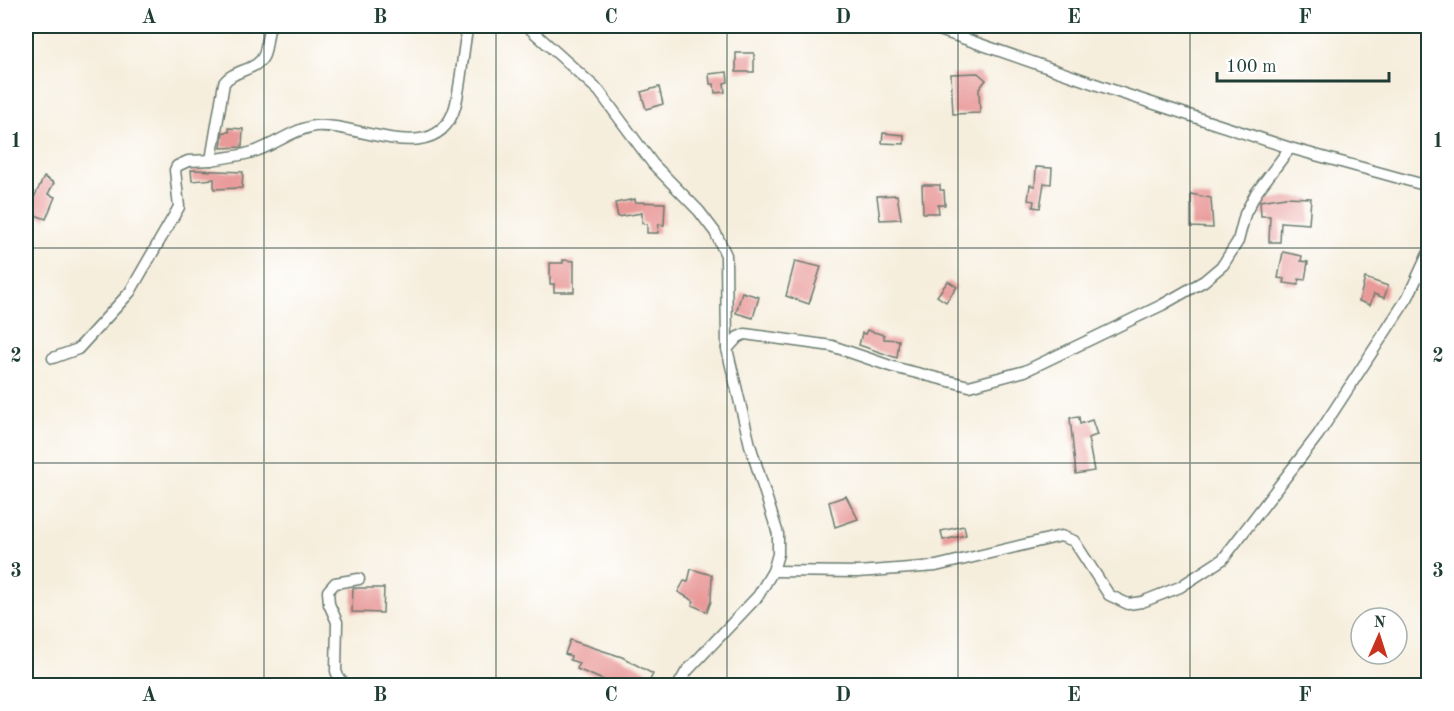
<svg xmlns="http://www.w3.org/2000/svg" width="1454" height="711" font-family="'Old Standard TT',serif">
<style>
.building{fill:#e89998}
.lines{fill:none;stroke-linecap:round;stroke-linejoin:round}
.minor-casing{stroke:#6a7b6f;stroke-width:13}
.minor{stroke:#fff;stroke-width:10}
.grid{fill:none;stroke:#1f3d34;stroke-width:1.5;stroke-opacity:0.55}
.neatline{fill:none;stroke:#1f3d34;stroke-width:2}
.grid-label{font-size:20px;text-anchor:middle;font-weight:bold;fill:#1f3d34}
</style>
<rect width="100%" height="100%" fill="#fff"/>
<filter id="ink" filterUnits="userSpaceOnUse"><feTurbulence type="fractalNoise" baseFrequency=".0167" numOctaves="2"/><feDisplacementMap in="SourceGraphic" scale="12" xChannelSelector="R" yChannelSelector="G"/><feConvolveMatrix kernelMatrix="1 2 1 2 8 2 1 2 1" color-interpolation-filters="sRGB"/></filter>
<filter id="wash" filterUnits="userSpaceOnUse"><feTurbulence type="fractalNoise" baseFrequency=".008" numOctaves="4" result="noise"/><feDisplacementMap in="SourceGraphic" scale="24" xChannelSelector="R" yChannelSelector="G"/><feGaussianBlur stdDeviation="1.35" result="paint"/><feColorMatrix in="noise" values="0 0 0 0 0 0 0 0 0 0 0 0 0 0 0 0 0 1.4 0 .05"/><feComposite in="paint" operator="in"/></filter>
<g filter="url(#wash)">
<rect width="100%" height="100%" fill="#f6eedd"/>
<g id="blocks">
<g class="building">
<rect x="736" y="53" width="18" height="19"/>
<polygon points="727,72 728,82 724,83 725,92 715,93 714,84 710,84 709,74"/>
<polygon points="978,73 986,80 979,89 980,113 953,114 951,74"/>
<polygon points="659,87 663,104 646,109 641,92"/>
<polygon points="229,128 243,129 242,147 221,148 223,132 229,132"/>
<polygon points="883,133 904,135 904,144 882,143"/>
<polygon points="1036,167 1052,168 1051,184 1044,183 1040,208 1033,207 1034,201 1028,200 1030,185 1035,186"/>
<polygon points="191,170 243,172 242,188 214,189 214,179 192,181"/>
<polygon points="44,177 54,183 48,194 55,197 46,219 27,212"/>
<polygon points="922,185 940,185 940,190 944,190 945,205 938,205 939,213 923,213"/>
<polygon points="1191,194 1211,198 1213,228 1191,227"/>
<polygon points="897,195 901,219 880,220 877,196"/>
<polygon points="1285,197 1311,198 1309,224 1281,222 1280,242 1269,242 1270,216 1261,216 1260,201"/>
<polygon points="635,199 635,202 665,203 664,225 659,224 658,233 647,233 647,224 642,223 642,213 618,217 615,203"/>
<polygon points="1283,252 1302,256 1301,261 1308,262 1305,280 1299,279 1298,285 1284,283 1285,279 1278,278"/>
<polygon points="563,260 574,261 574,292 554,292 554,284 550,284 550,263 563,263"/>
<polygon points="795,261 821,267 809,304 786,296"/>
<polygon points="1365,278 1388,286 1384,298 1374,294 1370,305 1359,301"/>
<polygon points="948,281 957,287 946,302 937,296"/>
<polygon points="742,292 759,297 753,318 736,313"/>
<polygon points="867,330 884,335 884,339 899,340 897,358 859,345 862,333 865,334"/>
<polygon points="1079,417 1080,424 1092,420 1097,435 1088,438 1094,471 1076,474 1070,418"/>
<polygon points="846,496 858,519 835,527 829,502"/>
<polygon points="964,526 966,535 943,540 941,531"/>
<polygon points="691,569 712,575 711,601 707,612 692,605 694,601 678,592 684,581 688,582"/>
<polygon points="353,588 384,588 383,613 352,612"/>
<polygon points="570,640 622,657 653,674 647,686 606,686 608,682 577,669 579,663 570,660 571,656 565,654"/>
</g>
</g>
</g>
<g filter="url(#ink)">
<use href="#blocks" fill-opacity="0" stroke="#6a7b6f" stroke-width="1.5"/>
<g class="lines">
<defs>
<g id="minor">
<polyline points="527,26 599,91 653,164 699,211 715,232 726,255 727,349 750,445 778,534 778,554 773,571 758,596 686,672 678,686"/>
<polyline points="928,26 1118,92 1290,148 1428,186"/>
<path d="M211 160C226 157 242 156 256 151 276 144 294 129 315 126 357 122 437 170 455 107 462 81 462 52 468 26"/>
<polyline points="727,349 738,337 745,334 832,346 893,367 969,386 1025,371 1162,305 1204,281 1223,265 1238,241 1245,214 1256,193 1290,148"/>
<path d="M53 358 78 349 130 292 179 207 175 170 177 166 188 161 211 160 224 83C233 69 258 71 264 55 267 46 267 35 270 26"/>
<polyline points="773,571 858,572 936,566 1061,536 1074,541 1109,595 1128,604 1142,602 1180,587 1223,559 1318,435 1408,297 1428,254"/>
<polyline points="348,686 339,679 336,671 337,622 329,604 328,591 335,583 359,579"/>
</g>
</defs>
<use href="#minor" class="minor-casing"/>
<use href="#minor" class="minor"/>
</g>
</g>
<path class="grid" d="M264 26V686M496 26V686M727 26V686M958 26V686M1190 26V686M26 248H1428M26 463H1428"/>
<rect width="1454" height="711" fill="none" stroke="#fff" stroke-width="66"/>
<g transform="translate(1379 636) rotate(3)"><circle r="28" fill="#ffffff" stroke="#a5b1ae" stroke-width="1.5"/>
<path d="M0-4.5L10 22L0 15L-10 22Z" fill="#c8321e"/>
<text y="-9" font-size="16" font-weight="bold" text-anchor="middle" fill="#1f3d34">N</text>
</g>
<path d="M1217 72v9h172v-9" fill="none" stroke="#1f3d34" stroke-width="3"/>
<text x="1226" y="72" font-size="18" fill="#1f3d34" stroke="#ffffff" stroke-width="4.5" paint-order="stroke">100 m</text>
<rect x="33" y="33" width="1388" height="645" class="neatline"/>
<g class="grid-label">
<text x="149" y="23">A</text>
<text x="380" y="23">B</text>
<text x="611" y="23">C</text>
<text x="843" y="23">D</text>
<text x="1074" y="23">E</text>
<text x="1305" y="23">F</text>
<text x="16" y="147">1</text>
<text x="1438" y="147">1</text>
<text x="16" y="362">2</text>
<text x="1438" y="362">2</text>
<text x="16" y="577">3</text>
<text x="1438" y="577">3</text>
<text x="149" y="701">A</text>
<text x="380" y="701">B</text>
<text x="611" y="701">C</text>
<text x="843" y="701">D</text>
<text x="1074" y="701">E</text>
<text x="1305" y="701">F</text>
</g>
</svg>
